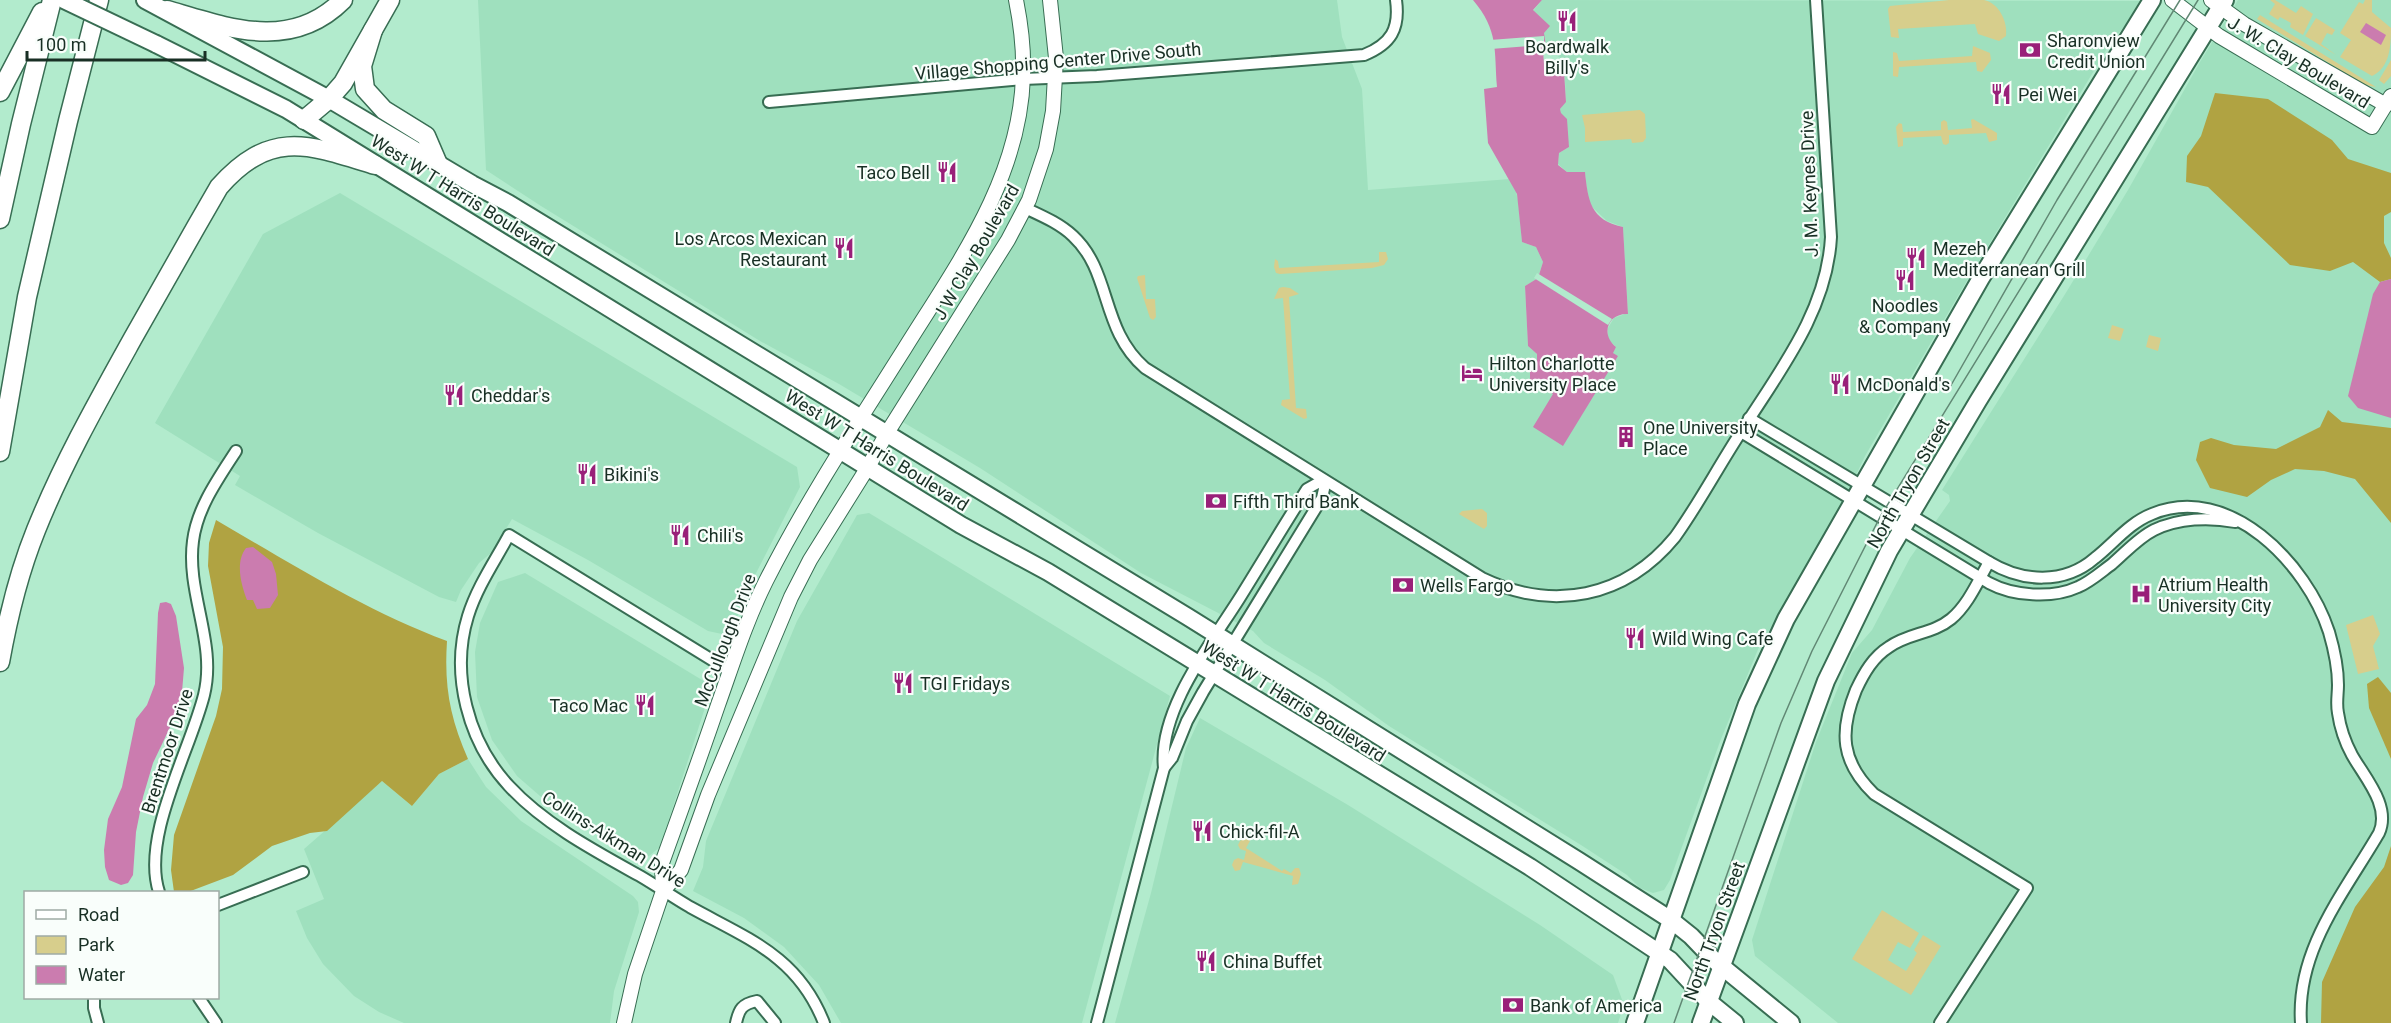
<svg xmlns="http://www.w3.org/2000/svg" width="2391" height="1023" font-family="Roboto,sans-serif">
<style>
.built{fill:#9fe0be}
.green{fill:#d7ce8c}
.forest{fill:#b0a342}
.water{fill:#cb7caf}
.pier{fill:#b2ebcd}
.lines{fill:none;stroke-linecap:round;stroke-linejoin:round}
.street-casing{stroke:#386d53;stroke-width:14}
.secondary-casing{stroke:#386d53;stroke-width:16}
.primary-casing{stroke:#386d53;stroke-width:20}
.highway-casing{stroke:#386d53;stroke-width:21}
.street{stroke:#fff;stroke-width:10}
.secondary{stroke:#fff;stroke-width:14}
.primary{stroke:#fff;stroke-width:16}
.highway{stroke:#fff;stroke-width:18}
.tram{stroke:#618874;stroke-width:1.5}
.primary-bridge-casing{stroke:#386d53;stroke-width:20;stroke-linecap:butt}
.primary-bridge{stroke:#fff;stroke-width:16}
.labels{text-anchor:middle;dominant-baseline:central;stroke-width:4.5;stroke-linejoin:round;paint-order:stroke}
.poi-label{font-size:18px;fill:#182f24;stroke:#f9fefb;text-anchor:start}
.street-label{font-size:18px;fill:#182f24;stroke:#f9fefb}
</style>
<rect width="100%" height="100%" fill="#b2ebcd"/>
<g class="built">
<polygon points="478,0 1337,0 1342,37 1362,89 1368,190 1510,179 1515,187 1518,200 1522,242 1536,247 1543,262 1538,278 1525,286 1528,346 1537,354 1537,362 1530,370 1530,380 1553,394 1618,356 1612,353 1616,347 1608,339 1608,328 1614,318 1628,313 1623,227 1607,221 1592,207 1588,199 1585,172 1567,172 1558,164 1559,153 1569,147 1560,109 1566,101 1564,61 1544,45 1544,33 1533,11 1542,0 2141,1 2136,13 2110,43 2101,59 1962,289 1865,456 1839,511 1802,578 1759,647 1721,739 1670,880 1664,890 1653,893 1640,888 1627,875 1581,845 1389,726 1325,680 1264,643 1253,631 1141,573 980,468 839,384 760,341 541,206 486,170"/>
<polygon points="2238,0 2391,0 2391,1023 1838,1023 1755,956 1752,940 1816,742 1852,653 1872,630 1910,558 1950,501 1949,495 1942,490 2067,291 2128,190 2200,62"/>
<polygon points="340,193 797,467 800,487 752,581 731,632 722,634 708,631 588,560 512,519 491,553 479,563 461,590 456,602 439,597 318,533 235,485 240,476 155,423 263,234"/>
<polygon points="869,513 1170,696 1082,1023 841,1023 819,985 784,947 744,918 693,891 703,867 706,841 797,621 857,515"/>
<polygon points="525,573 712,686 660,847 649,856 640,858 630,856 540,796 517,776 492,740 477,697 475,652 480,623 498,582"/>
<polygon points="1200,718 1348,805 1540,925 1613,975 1624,1005 1618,1023 1115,1023 1151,893 1186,748"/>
<polygon points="468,759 486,787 521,821 633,896 638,902 639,912 614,991 610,1023 404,1023 379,1012 354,996 323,964 307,938 296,911 324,899 304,849 382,781 412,806 439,774"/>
</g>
<g class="green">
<path d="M1949 0C1960 0 1974 0 1984 0 1999 3 2008 22 2006 36L1999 41 1978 34 1975 24 1898 29 1899 38 1891 37 1888 9 1890 6Z"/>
<polygon points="2270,0 2275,0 2296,13 2301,6 2313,14 2303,35 2290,27 2291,23 2280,17 2278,20 2269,14 2275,4"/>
<path d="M2365 0H2372V12L2391 28C2391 45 2390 68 2372 76L2340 57 2351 40 2340 33 2359 2 2363 4Z"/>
<polygon points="2260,15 2376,87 2365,85 2257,19"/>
<polygon points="2316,18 2335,30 2332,35 2327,33 2321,44 2336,55 2305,36"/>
<polygon points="1973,46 1990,53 1991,60 1982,72 1977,71 1976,62 1899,67 1898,77 1893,76 1893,52 1897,53 1899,61 1972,56"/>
<polygon points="2391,60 2391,76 2384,84 2379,80"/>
<polygon points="1640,110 1645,114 1646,138 1643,142 1632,143 1631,139 1585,142 1585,128 1582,115"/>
<polygon points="1973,119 1997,133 1997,140 1989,142 1986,133 1949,135 1949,143 1946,145 1943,144 1941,136 1903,138 1903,146 1898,147 1896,127 1899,123 1902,124 1903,132 1941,130 1941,122 1944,120 1947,122 1948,130 1972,128 1971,120"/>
<polygon points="1379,252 1386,252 1388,259 1384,265 1372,268 1280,274 1276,273 1274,267 1275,259 1278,261 1279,268 1379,262"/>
<polygon points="1145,275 1146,299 1155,299 1156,317 1153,320 1150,318 1137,278 1138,276"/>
<polygon points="1283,287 1290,288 1299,294 1289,297 1296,408 1306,409 1307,418 1304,419 1281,405 1282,400 1290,399 1283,298 1274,299 1279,288"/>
<polygon points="2112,325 2124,329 2120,341 2108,338"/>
<polygon points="2149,335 2161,338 2158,351 2146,347"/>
<polygon points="1482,509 1487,513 1487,526 1484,529 1459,514 1462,511"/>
<polygon points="2373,615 2380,634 2373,646 2379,669 2358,674 2346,625"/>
<polygon points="1247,837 1250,841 1246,848 1282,871 1284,869 1291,873 1295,868 1299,868 1301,874 1298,884 1292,885 1293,876 1243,862 1240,870 1235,871 1232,865 1234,860 1238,858 1244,860 1246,851 1240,849 1238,845 1240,841"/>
<polygon points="1882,910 1919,933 1910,948 1898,942 1888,960 1906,971 1917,953 1914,950 1923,935 1941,946 1911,995 1852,959"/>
</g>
<g class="forest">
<polygon points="2215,93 2268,99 2332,140 2348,159 2391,173 2391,212 2384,216 2384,243 2391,258 2391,279 2380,282 2353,262 2330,271 2290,265 2208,187 2186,182 2187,156 2201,136"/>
<polygon points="2328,410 2342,422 2391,428 2391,523 2355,479 2324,471 2295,469 2271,480 2247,497 2210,488 2196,460 2200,442 2211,438 2234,445 2276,449 2320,427"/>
<path d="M216 520C290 563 366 611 447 641 444 687 450 718 468 759L439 774 412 806 382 781 327 831 310 833 272 846 233 875 188 892H174L171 870 174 835 216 716 222 689 223 647 208 566 209 543Z"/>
<polygon points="2378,677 2391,693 2391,759 2369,708 2367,684"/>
<polygon points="2391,846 2391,1023 2321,1023 2322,982 2355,907 2384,867"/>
</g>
<g class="water">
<path d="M1473 0H1542L1533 10 1550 26 1544 33 1546 47 1543 51 1544 64 1553 71H1564L1566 102 1560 109 1561 113 1567 119 1569 147 1559 153 1558 165 1567 172H1585C1588 200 1590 220 1623 227L1628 314C1608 313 1600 334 1616 347L1613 353 1618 356 1563 446 1533 427 1553 394 1530 380V370L1537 362V354L1528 346 1525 286 1538 278 1543 262 1536 247 1522 242 1517 194 1488 143 1484 89 1497 87C1494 50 1499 31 1473 0Z"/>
<polygon points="2366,23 2386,35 2381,45 2360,32"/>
<polygon points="2391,279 2391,418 2358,408 2348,396 2373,294 2380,282"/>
<path d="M253 547 272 562 276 574 278 595 270 608 257 609 253 600H247C241 585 235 562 246 548Z"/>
<polygon points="166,602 171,604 176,616 184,668 182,692 173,721 153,763 143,797 136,832 133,875 128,883 121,885 109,880 105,867 104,850 108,819 122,787 136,719 147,705 155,684 158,613 160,603"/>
</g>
<g class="pier">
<polygon points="1544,36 1544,45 1491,49 1490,40"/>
<polygon points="1537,273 1612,319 1608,325 1534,278"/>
</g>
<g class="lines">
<defs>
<g id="street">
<path d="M769 102 1023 79 1097 76 1364 55C1391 44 1400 29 1396 0"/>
<path d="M1025 208C1042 216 1059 223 1073 236 1112 272 1100 329 1145 368L1482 578C1553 612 1625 598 1675 537 1698 505 1717 469 1739 435 1777 374 1827 313 1831 237L1816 0"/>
<path d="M1749 418 1989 562C2022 582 2064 585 2095 558 2114 543 2129 523 2152 514 2229 482 2307 564 2329 632 2334 649 2338 667 2338 685 2338 695 2336 703 2338 713 2340 727 2345 742 2352 755 2365 778 2391 806 2379 833 2344 893 2296 950 2301 1023"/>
<path d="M1741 432 1989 583C2013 596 2052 599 2078 587 2090 582 2101 572 2112 564 2126 552 2138 538 2154 530 2179 518 2209 517 2235 522"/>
<path d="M730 671 509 535C495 561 477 587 468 616 450 674 468 742 509 786 544 824 595 851 640 876 657 886 673 897 690 907 748 939 798 956 824 1023"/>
<polyline points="1164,768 1172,758 1187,721 1203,692 1322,498 1324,489 1323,480"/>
<path d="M159 892C141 837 190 751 204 695 217 643 186 593 193 541 197 508 218 479 236 451"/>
<polyline points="218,905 303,872"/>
<polyline points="94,998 94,1008 98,1023"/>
<polyline points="199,998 216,1023"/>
<path d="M736 1023C739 1009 742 1004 757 1001L775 1023"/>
<path d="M1097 1023 1164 768C1158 711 1210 645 1239 599 1262 562 1284 525 1307 489L1323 480"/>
<path d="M1940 1023 2027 888 1874 794C1841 762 1839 732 1856 690 1864 673 1873 657 1889 647 1908 633 1933 634 1951 619 1968 605 1978 581 1989 562"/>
</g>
<g id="secondary">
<polyline points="2172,0 2219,36 2372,127 2391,96"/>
<polyline points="2211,0 2244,24 2386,105"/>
<path d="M663 891 662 863C681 810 700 758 718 705 733 663 746 621 766 581 807 500 857 424 905 348 958 263 1020 179 1023 76 1024 50 1021 25 1016 0"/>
<polyline points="624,1023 635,974 663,891 681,870 708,795 791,597 810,560 868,467 887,433 1008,240 1029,200 1046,149 1053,111 1056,58 1050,0"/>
</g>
<g id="primary">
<polyline points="145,0 329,99 472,184 508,203 1188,617 1579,861 1671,920 1691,936 1714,960 1791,1023"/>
<polyline points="156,44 286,109 961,525 1048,572 1530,867 1670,960 1708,1001 1735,1023"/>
<polyline points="1635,1023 1747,704 1786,619 1981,278 2152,0"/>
<polyline points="1701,1023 1826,681 1889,551 1978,401 2225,0"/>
</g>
<g id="highway">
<path d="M167 10C229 28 291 52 343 0"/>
<polyline points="373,30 362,66 365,89 384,110 426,136 438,164"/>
<polyline points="0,92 42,12"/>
<polyline points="304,120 329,99 343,83 390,0"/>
<polyline points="0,219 21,124 52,0"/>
<polyline points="0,452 27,297 68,121 99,0"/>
<path d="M0 662C8 617 19 572 36 530 63 463 98 401 133 338 162 287 190 237 219 187 271 128 310 145 375 165"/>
</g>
</defs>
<use href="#street" class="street-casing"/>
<use href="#secondary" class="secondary-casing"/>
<use href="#primary" class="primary-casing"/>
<use href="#highway" class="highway-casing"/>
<use href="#street" class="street"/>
<use href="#secondary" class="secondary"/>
<use href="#primary" class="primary"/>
<use href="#highway" class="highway"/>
<g class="tram">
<polyline points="1950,387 2057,200 2180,0"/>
<polyline points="1674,1023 1781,723 1812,651 1880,517 2198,0"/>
</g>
<defs>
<polyline id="primary-bridge" points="64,0 156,44"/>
</defs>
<use href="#primary-bridge" class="primary-bridge-casing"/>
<use href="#primary-bridge" class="primary-bridge"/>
</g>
<defs>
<symbol id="restaurant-bare" viewBox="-9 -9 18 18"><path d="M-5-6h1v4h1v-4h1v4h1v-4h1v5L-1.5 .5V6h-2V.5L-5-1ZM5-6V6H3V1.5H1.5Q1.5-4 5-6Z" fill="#992079" stroke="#f9fefb" stroke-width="2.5" paint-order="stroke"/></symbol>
<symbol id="bank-bare" viewBox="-9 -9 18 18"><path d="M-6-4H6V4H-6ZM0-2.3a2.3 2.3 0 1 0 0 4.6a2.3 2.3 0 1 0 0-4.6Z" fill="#992079" stroke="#f9fefb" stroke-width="2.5" paint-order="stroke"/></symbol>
<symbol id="hotel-bare" viewBox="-9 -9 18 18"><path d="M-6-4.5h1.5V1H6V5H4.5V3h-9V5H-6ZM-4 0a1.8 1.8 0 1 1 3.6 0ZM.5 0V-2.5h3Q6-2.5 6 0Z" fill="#992079" stroke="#f9fefb" stroke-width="2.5" paint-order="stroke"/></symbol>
<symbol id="building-bare" viewBox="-9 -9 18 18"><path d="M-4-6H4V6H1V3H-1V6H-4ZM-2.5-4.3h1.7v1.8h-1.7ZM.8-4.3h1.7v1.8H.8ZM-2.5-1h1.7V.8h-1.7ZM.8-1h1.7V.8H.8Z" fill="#992079" stroke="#f9fefb" stroke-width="2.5" paint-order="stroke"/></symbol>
<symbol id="hospital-bare" viewBox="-9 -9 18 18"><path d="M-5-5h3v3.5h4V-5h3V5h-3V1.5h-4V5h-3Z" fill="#992079" stroke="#f9fefb" stroke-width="2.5" paint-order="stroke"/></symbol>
</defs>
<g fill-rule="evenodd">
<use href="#restaurant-bare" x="1552" y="6" width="30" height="30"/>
<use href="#bank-bare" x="2015" y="35" width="30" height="30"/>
<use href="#restaurant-bare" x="1986" y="79" width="30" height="30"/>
<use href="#restaurant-bare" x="932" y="157" width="30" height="30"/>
<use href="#restaurant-bare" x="829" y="233" width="30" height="30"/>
<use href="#restaurant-bare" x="1901" y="243" width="30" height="30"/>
<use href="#restaurant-bare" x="1890" y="265" width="30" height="30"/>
<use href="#hotel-bare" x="1457" y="358" width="30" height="30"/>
<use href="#restaurant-bare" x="1825" y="369" width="30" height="30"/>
<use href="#restaurant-bare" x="439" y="380" width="30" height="30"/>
<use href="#building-bare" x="1611" y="422" width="30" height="30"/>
<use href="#restaurant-bare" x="572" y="459" width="30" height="30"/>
<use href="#bank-bare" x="1201" y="486" width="30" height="30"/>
<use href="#restaurant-bare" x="665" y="520" width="30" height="30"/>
<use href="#bank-bare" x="1388" y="570" width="30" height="30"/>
<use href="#hospital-bare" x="2126" y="579" width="30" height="30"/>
<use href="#restaurant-bare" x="1620" y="623" width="30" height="30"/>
<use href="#restaurant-bare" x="888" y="668" width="30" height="30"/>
<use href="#restaurant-bare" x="630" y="690" width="30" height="30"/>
<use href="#restaurant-bare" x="1187" y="816" width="30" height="30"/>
<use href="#restaurant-bare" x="1191" y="946" width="30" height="30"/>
<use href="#bank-bare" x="1498" y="990" width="30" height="30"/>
</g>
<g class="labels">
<g class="poi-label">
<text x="2047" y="40">Sharonview<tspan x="2047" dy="21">Credit Union</tspan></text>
<text x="1567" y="46" text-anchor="middle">Boardwalk<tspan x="1567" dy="21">Billy's</tspan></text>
<text x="2018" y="94">Pei Wei</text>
<text x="930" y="172" text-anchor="end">Taco Bell</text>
<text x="827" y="238" text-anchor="end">Los Arcos Mexican<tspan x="827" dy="21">Restaurant</tspan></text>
<text x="1933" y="248">Mezeh<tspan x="1933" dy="21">Mediterranean Grill</tspan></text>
<text x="1905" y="305" text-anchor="middle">Noodles<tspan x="1905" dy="21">&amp; Company</tspan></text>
<text x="1489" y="363">Hilton Charlotte<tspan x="1489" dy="21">University Place</tspan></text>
<text x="1857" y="384">McDonald's</text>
<text x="471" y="395">Cheddar's</text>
<text x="1643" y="427">One University<tspan x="1643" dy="21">Place</tspan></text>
<text x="604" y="474">Bikini's</text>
<text x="1233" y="501">Fifth Third Bank</text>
<text x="697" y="535">Chili's</text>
<text x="2158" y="584">Atrium Health<tspan x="2158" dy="21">University City</tspan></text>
<text x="1420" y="585">Wells Fargo</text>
<text x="1652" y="638">Wild Wing Cafe</text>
<text x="920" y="683">TGI Fridays</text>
<text x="628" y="705" text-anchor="end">Taco Mac</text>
<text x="1219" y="831">Chick-fil-A</text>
<text x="1223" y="961">China Buffet</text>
<text x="1530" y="1005">Bank of America</text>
</g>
<g class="street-label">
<text transform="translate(1058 61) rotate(-5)">Village Shopping Center Drive South</text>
<text transform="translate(2299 62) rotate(31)">J. W. Clay Boulevard</text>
<text transform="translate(1809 184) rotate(-92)">J. M. Keynes Drive</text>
<text transform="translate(463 195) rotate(32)">West W T Harris Boulevard</text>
<text transform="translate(976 252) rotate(-60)">J W Clay Boulevard</text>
<text transform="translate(877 450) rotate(32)">West W T Harris Boulevard</text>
<text transform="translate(1908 483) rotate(-60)">North Tryon Street</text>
<text transform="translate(725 640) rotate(-69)">McCullough Drive</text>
<text transform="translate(1294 701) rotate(32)">West W T Harris Boulevard</text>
<text transform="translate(167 751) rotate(-72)">Brentmoor Drive</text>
<text transform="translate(614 839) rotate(32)">Collins-Aikman Drive</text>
<text transform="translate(1714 931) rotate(-70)">North Tryon Street</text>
</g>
</g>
<rect x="24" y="891" width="195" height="108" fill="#f9fefb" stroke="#9faba5" stroke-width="1.5"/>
<rect x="36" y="910" width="30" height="9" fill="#ffffff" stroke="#9faba5" stroke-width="1.5"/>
<text x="78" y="921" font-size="18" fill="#182f24">Road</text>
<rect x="36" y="936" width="30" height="18" fill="#d7ce8c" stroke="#9faba5" stroke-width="1.5"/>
<text x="78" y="951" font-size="18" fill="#182f24">Park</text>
<rect x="36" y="966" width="30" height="18" fill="#cb7caf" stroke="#9faba5" stroke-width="1.5"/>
<text x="78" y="981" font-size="18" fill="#182f24">Water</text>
<path d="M27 51v9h178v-9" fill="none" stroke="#182f24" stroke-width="3"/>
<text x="36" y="51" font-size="18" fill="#182f24" stroke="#f9fefb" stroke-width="4.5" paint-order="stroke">100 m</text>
</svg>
